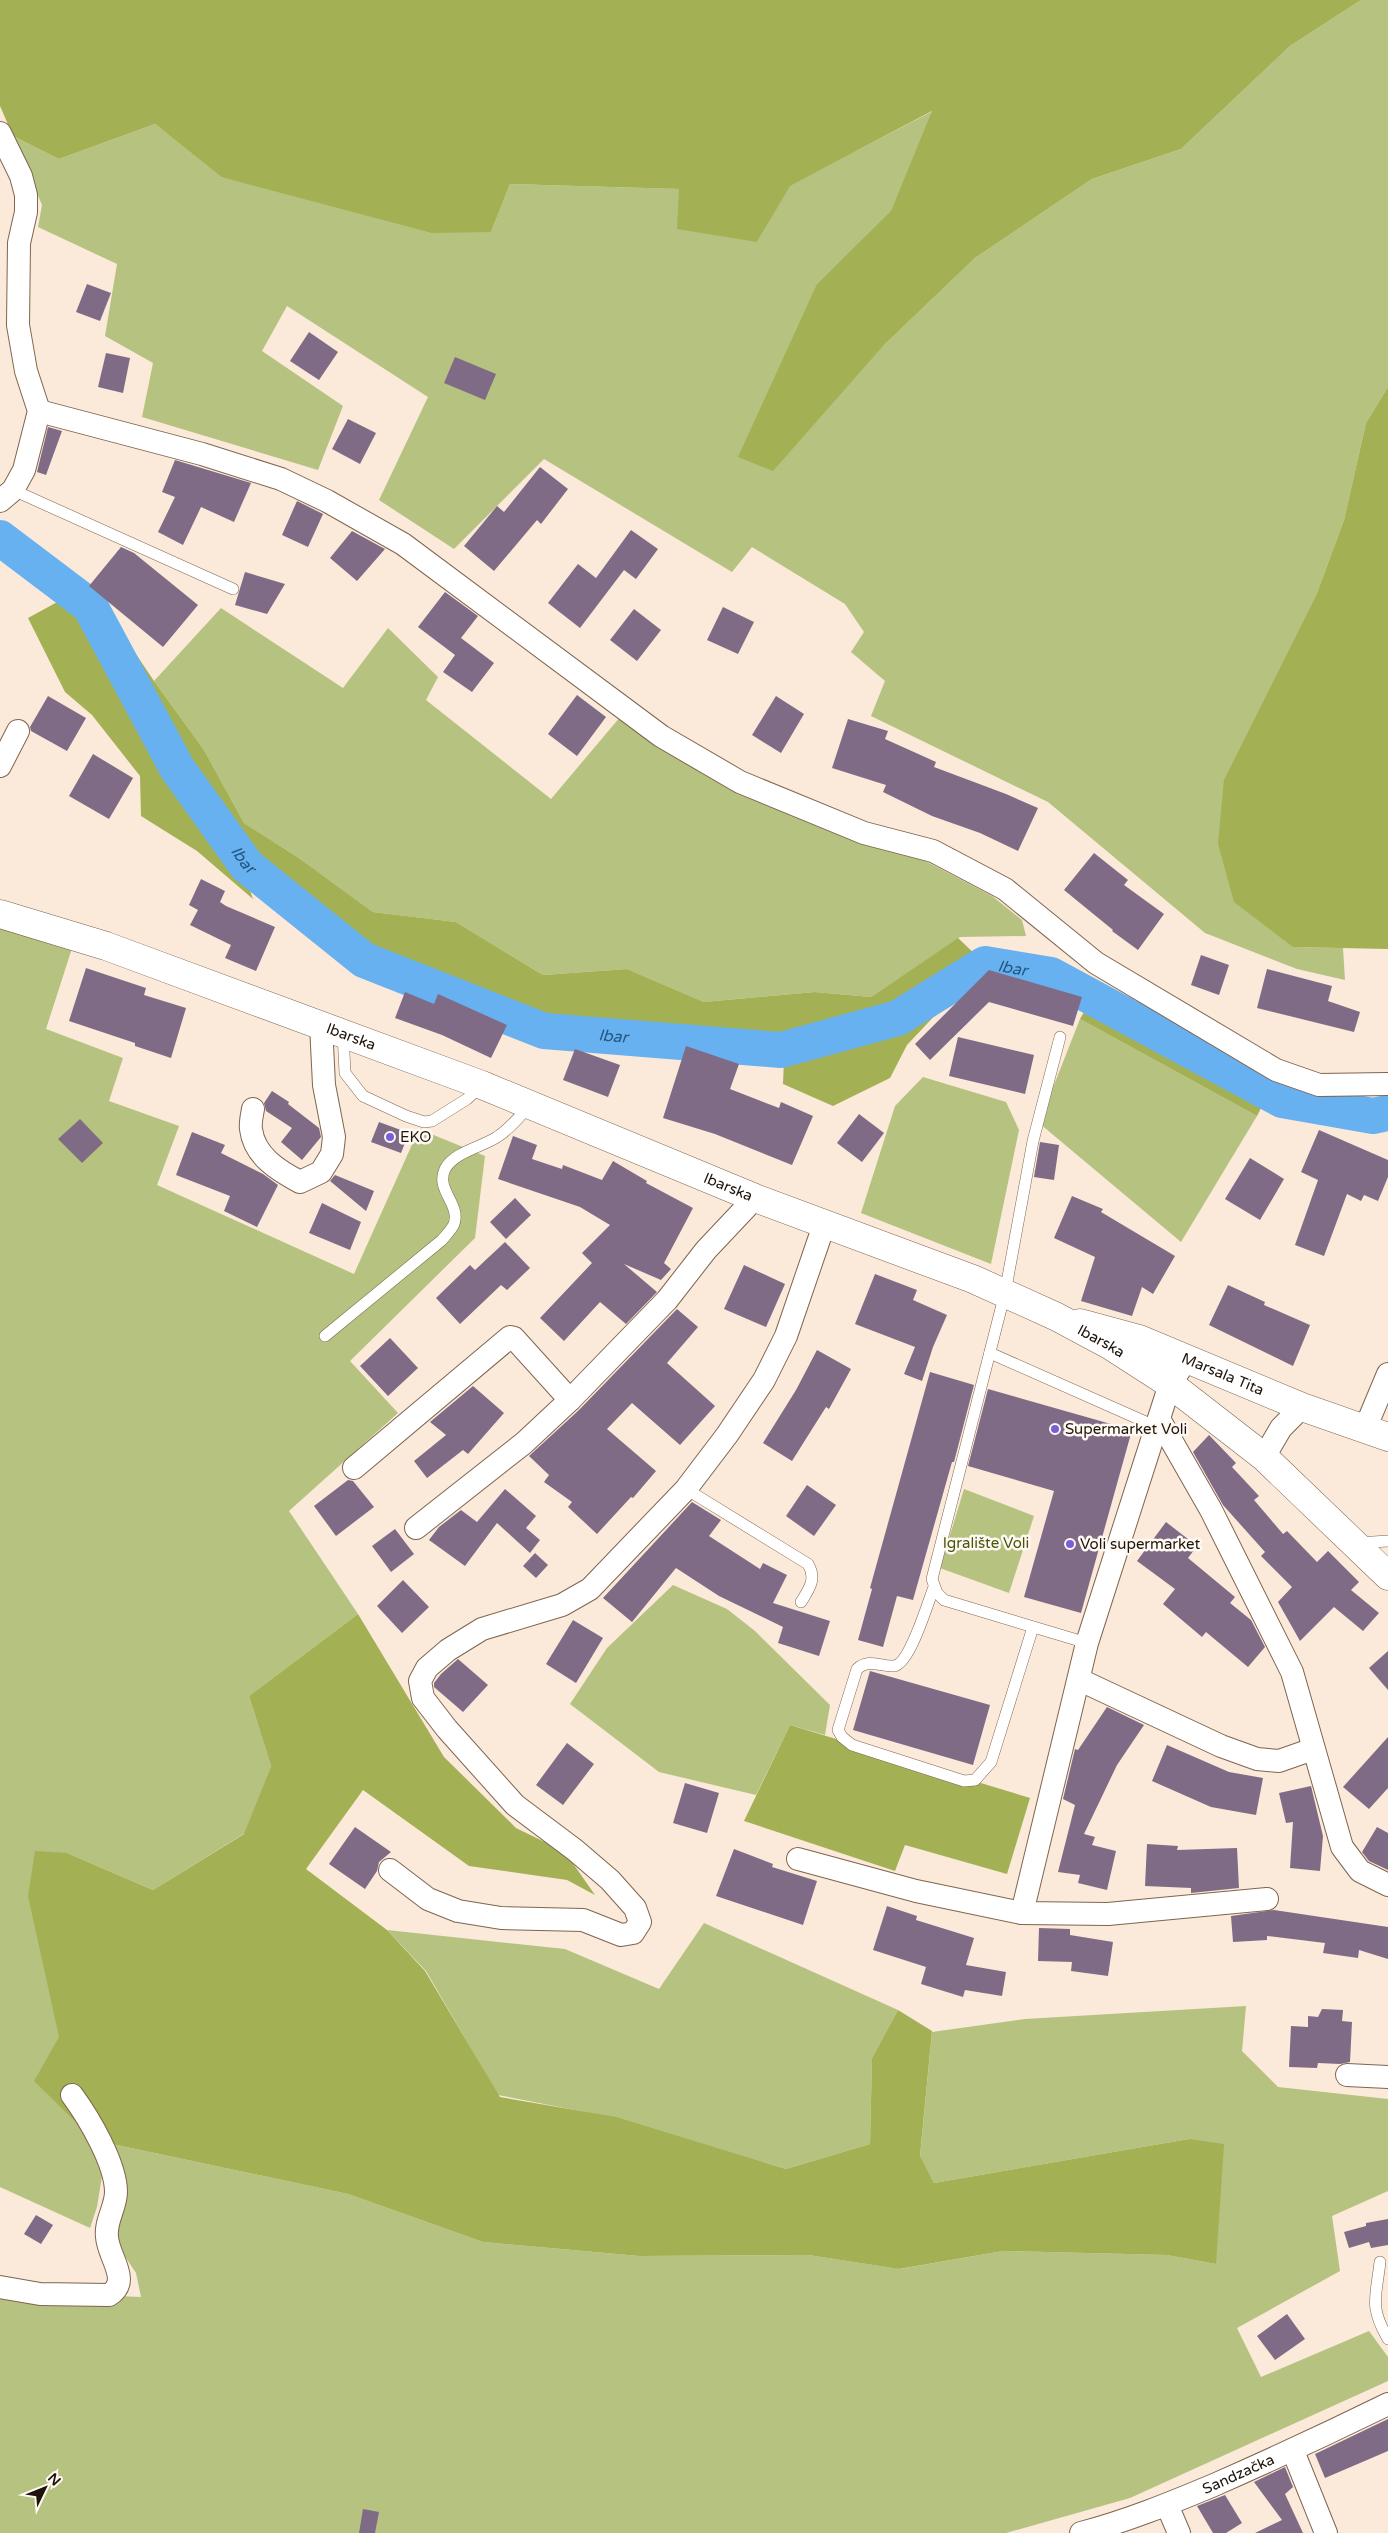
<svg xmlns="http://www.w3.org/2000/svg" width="1388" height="2533" font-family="'Varela Round',sans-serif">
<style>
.green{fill:#b6c27f}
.forest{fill:#a3b154}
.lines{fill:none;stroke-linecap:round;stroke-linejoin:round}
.river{stroke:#67b1f1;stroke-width:36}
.building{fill:#806b86}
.service-casing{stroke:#7f654e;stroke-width:12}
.minor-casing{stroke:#7f654e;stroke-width:24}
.tertiary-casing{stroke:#7f654e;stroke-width:29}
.primary-casing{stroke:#7f654e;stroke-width:29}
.service{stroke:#fff;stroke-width:11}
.minor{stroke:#fff;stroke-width:22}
.tertiary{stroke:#fff;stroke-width:28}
.primary{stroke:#fff;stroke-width:28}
.poi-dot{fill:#775fda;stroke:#fff9f4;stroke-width:2}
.labels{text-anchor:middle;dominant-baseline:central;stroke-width:5;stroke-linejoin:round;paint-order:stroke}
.street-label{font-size:15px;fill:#1e140b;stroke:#fff9f4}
.poi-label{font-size:15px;fill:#1e140b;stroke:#fff9f4;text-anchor:start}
.park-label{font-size:15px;fill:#4b530d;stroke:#fff9f4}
.water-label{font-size:16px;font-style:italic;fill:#235782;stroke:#fff9f4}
</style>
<rect width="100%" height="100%" fill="#fbe9da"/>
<g class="green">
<polygon points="1361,0 1388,0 1388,387 1366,423 1344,520 1317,593 1224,779 1293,947 1343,948 1345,980 1297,969 1205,933 1048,802 871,716 885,681 851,652 864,632 845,604 752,547 732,572 544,459 454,549 379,500 428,397 287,306 262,351 343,406 318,470 142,417 153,363 105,336 117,264 38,227 42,205 13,136 59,159 155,124 221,177 491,232 510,184 680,189 757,242 789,186 933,111 891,212 817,284 883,346 975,258 1092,179 1181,149 1290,46"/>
<polygon points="221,608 343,688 388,628 438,677 426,700 551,799 621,716 916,856 992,896 1022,920 1026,936 960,937 871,997 815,992 704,1002 627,969 543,975 456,922 373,912 299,858 244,823 204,750 154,681"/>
<polygon points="0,920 74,942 46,1029 123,1058 109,1101 179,1126 157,1185 354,1274 419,1129 485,1156 475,1238 350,1361 398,1413 289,1511 358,1614 249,1696 271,1766 245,1833 153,1890 67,1853 86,2132 102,2176 97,2207 90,2228 0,2187"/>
<polygon points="1080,1019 1257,1116 1181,1242 1039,1123"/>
<polygon points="923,1077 1006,1102 1019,1130 991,1264 861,1213 895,1106"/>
<polygon points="964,1489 1034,1516 1009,1593 940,1568"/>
<polygon points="673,1585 727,1609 755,1631 830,1705 825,1735 790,1725 756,1795 659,1772 570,1704 607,1648"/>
<polygon points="704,1923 898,2010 872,2058 870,2144 786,2169 616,2118 498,2095 426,1971 387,1930 565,1949 659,1989"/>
<polygon points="1246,2006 1242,2051 1278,2087 1388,2099 1388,2191 1332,2216 1340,2271 1237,2328 1261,2377 1369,2331 1388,2357 1388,2381 1130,2498 1006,2533 0,2533 0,2288 21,2292 141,2297 136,2273 108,2231 112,2144 348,2194 483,2242 639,2256 808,2255 900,2269 1003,2251 1167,2255 1216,2264 1189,2139 934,2183 920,2157 932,2032 1025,2019"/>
</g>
<g class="forest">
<polygon points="0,0 1361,0 1290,46 1181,149 1092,179 975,258 883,346 773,471 738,457 817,284 891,211 932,111 790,186 757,242 677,229 679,189 510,184 491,232 432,233 221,177 155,124 59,159 13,136 0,106"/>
<polygon points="1388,387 1388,949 1293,947 1234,902 1218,844 1224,779 1317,593 1344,520 1366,423"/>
<polygon points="61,600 83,612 173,774 246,879 253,899 197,851 141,816 140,776 92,715 65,692 28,618"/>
<polygon points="109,614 154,681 204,750 244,823 299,858 373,912 456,922 543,975 627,969 704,1002 815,992 871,997 958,938 979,958 892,1009 779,1042 548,1024 373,950 258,861 185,756"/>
<polygon points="958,991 907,1045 890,1078 833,1106 783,1084 784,1059 898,1029"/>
<polygon points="1088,1005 1264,1102 1257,1116 1080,1019"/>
<polygon points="358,1614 444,1757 516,1828 565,1852 595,1895 567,1880 469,1866 363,1790 306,1869 387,1930 425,1971 500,2097 616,2117 786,2169 870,2144 872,2058 898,2010 932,2031 920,2156 934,2183 1189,2139 1224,2144 1216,2264 1167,2255 1003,2251 899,2269 808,2255 639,2256 483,2242 348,2194 112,2144 86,2132 34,2081 59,2037 28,1896 35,1851 67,1853 153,1890 244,1834 271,1766 249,1696"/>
<polygon points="790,1725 1030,1798 1007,1874 905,1845 895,1871 744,1821"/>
</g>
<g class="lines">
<path class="river" id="s1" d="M0 538 90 606 177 768 247 866 364 960 544 1031 781 1050 898 1018 985 964 1051 975 1282 1100 1373 1116 1388 1113"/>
</g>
<g class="building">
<polygon points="87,284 111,293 100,321 76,312"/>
<polygon points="309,332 338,352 319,380 290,361"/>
<polygon points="106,353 130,358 123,393 98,387"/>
<polygon points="455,357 496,374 485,400 444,383"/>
<polygon points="348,419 376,433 360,464 332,449"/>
<polygon points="48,427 62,431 46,475 37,472"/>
<polygon points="175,460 251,483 234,522 201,507 183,545 158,532 175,497 162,492"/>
<polygon points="540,467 568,489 541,524 537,520 494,571 464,546 497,506 504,512"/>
<polygon points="297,501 323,514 308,547 282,535"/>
<polygon points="631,530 658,549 636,579 624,570 580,628 548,603 578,564 596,578"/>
<polygon points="352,531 385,549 357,581 330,558"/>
<polygon points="121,547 134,553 198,605 163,647 89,586"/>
<polygon points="245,572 285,584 267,614 235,605"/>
<polygon points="445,592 478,616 461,638 494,663 472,692 443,672 455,655 418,627"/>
<polygon points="723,607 754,622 738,654 707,640"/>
<polygon points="634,609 661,630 637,661 610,640"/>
<polygon points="577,695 606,717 577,756 548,734"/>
<polygon points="48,696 86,718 67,751 31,731 30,727"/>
<polygon points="776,696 804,714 781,753 752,735"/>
<polygon points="848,719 888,731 885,739 936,762 934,767 1006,794 1038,808 1018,851 980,833 932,816 883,792 886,785 832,768"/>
<polygon points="93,754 133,778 109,819 69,796"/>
<polygon points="1094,853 1128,880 1124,885 1164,914 1138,950 1112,931 1113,930 1064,890"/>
<polygon points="201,879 225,891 220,902 226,906 275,927 256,971 225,958 231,945 190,925 198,910 189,905"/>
<polygon points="1201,955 1229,965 1219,995 1191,985"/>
<polygon points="86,968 146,988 144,995 186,1008 171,1058 135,1046 135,1043 69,1021"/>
<polygon points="1267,969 1332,986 1328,1001 1360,1012 1354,1032 1257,1008"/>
<polygon points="989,970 1082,997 1073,1026 989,1002 930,1060 915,1044"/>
<polygon points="405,992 434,1004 438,994 507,1025 491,1058 442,1035 395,1018"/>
<polygon points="958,1037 1034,1055 1025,1094 949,1076"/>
<polygon points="686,1046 739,1064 730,1089 779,1108 781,1102 813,1116 792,1165 715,1134 663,1118"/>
<polygon points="575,1049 620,1065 608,1097 563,1080"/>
<polygon points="272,1091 289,1102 288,1104 319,1128 321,1137 302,1160 281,1142 292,1128 266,1111 264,1103"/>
<polygon points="859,1114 884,1133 862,1162 837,1143"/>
<polygon points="80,1119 103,1143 82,1163 58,1139"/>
<polygon points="379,1122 409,1133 401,1153 371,1142"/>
<polygon points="1319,1130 1388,1160 1388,1177 1378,1201 1364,1195 1361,1201 1347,1194 1324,1256 1295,1245 1318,1180 1301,1172"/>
<polygon points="192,1132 225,1145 221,1153 263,1174 278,1185 257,1227 224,1211 230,1196 176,1175"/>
<polygon points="513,1136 537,1145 532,1159 562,1169 563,1165 602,1180 613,1161 647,1181 646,1183 693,1208 664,1263 671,1269 661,1280 624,1264 657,1292 626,1324 600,1302 564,1341 540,1318 592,1263 582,1253 610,1225 580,1207 498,1179"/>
<polygon points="1040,1142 1059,1145 1054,1180 1034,1177"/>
<polygon points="1250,1158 1284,1179 1260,1220 1225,1199"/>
<polygon points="335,1175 374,1191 366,1211 330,1181"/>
<polygon points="1072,1196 1103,1209 1101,1212 1175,1256 1153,1294 1142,1287 1132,1316 1081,1301 1095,1257 1054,1238"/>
<polygon points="515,1198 531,1215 506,1239 490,1222"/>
<polygon points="322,1203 361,1222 350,1250 309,1233"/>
<polygon points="505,1242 530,1268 507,1290 501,1285 460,1324 436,1298 470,1265 475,1270"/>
<polygon points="744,1265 785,1284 766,1327 724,1309"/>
<polygon points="875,1274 917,1290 913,1300 947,1315 933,1347 922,1381 904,1374 915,1347 855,1324"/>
<polygon points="1228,1285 1265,1302 1264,1305 1310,1325 1293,1366 1209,1325"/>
<polygon points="677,1309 698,1327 667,1363 715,1406 680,1445 632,1403 607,1429 656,1471 633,1498 631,1497 597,1534 568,1507 572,1502 544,1482 549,1475 529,1456 579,1410"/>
<polygon points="390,1338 418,1368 388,1396 360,1366"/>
<polygon points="817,1350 851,1369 829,1409 826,1407 792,1461 763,1443 796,1390"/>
<polygon points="930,1372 974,1385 954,1462 952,1462 913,1600 897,1596 883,1647 858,1640 872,1589 870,1588"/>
<polygon points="473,1386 504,1413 468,1454 463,1450 427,1478 414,1461 446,1435 430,1422"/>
<polygon points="988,1389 1132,1430 1081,1613 1024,1597 1054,1491 968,1466"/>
<polygon points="1209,1435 1236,1463 1232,1467 1259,1496 1254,1500 1283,1534 1287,1531 1317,1562 1328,1551 1359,1582 1351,1590 1379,1613 1363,1631 1334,1607 1300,1641 1278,1602 1292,1587 1261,1556 1265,1552 1223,1505 1193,1452"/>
<polygon points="348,1480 353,1481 374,1507 336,1536 314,1506"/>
<polygon points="807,1485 836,1505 814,1536 786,1516"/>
<polygon points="505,1489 536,1516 526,1528 540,1540 530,1553 497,1523 465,1566 429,1540 439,1527 461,1510 477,1522"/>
<polygon points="692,1502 721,1520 709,1536 760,1569 763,1563 787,1575 773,1603 830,1621 819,1656 778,1643 783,1627 719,1596 676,1568 632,1622 603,1598"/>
<polygon points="1166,1522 1197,1546 1188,1558 1235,1597 1230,1603 1251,1620 1265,1647 1248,1667 1206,1632 1202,1637 1163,1604 1175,1589 1137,1561"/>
<polygon points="395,1529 414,1554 391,1572 372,1546"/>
<polygon points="535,1553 548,1565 536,1578 523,1566"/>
<polygon points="403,1580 429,1607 402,1633 377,1606"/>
<polygon points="573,1620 603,1638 576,1683 546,1664"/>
<polygon points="1388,1651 1388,1690 1369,1668"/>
<polygon points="458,1659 488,1685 463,1712 434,1687 434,1683 441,1674"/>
<polygon points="870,1671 990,1705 973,1765 853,1730"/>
<polygon points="1107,1707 1144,1725 1117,1765 1084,1834 1095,1837 1092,1845 1116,1851 1107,1890 1078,1883 1080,1875 1058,1872 1075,1805 1063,1799 1075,1749 1078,1750"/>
<polygon points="1388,1737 1388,1788 1369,1809 1343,1787"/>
<polygon points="567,1743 594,1764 563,1805 536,1785"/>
<polygon points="1167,1745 1229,1772 1263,1778 1256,1815 1211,1807 1152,1781"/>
<polygon points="685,1783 719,1793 707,1833 673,1823"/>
<polygon points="1311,1786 1323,1836 1320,1871 1290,1868 1293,1822 1286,1823 1279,1793"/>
<polygon points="355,1827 391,1852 379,1862 377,1871 365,1889 329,1864"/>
<polygon points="1377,1827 1388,1833 1388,1870 1369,1861 1362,1852"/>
<polygon points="1147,1844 1178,1846 1177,1850 1237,1848 1239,1888 1191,1893 1191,1888 1145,1886"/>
<polygon points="734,1849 773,1864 772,1867 817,1881 803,1925 716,1896"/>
<polygon points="887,1906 917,1916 916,1920 974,1938 966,1965 1006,1972 1002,1996 965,1990 963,1997 921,1984 926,1967 873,1950"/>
<polygon points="1274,1910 1388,1927 1388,1959 1359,1950 1358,1958 1323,1953 1325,1943 1267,1936 1267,1940 1233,1942 1231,1916"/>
<polygon points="1039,1928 1070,1929 1070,1935 1113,1942 1108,1976 1071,1971 1072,1962 1038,1961"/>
<polygon points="1322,2009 1343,2010 1342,2021 1352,2022 1350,2062 1340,2064 1318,2063 1317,2068 1289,2067 1291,2026 1308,2027 1308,2016 1318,2017"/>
<polygon points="36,2215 53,2225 41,2244 24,2234"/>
<polygon points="1388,2219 1388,2245 1371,2248 1369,2242 1349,2248 1344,2232 1366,2226 1366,2223"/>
<polygon points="1287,2314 1305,2339 1275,2360 1257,2336"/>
<polygon points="1388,2419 1388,2451 1325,2478 1315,2454"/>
<polygon points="1285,2467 1293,2487 1285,2494 1303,2533 1255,2533 1282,2520 1254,2482"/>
<polygon points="1225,2495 1242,2523 1226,2533 1213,2533 1197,2506"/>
<polygon points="363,2509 379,2512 375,2533 359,2533"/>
</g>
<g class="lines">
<defs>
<g id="service">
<polyline points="13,490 233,589"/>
<polyline points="343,1033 345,1073 363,1096 406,1116 424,1122 432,1121 467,1099 481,1086"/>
<polyline points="1060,1037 1033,1141 1005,1293 932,1579 937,1593 944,1600 1087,1643"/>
<path d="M325 1336 442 1240C446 1235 452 1229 454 1224 461 1204 435 1190 445 1169 454 1152 482 1147 497 1137 510 1129 520 1116 530 1105"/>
<polyline points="990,1353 1157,1427"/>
<path d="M686 1489 808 1564C817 1579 809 1589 801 1602"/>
<polyline points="1358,1543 1388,1541"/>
<path d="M934 1587C928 1602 910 1664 894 1666 880 1667 869 1658 857 1669L838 1730 842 1737 852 1745 964 1781 975 1780 991 1762 1033 1627"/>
<path d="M1380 2262C1376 2298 1369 2306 1388 2339"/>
</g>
<g id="minor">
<polyline points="0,133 21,176 26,195 26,212 19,243 18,325 26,371 39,411 24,470 13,490 0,501"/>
<polyline points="39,411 202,454 281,479 327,501 403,544 661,736 740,782 864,833 933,851 1005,889 1096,963 1276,1070 1319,1085 1388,1084"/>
<polyline points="0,766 18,731"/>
<path d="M253 1109C252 1115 250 1123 251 1129 254 1156 279 1171 300 1182L321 1172 332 1154 334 1137 324 1085 321 1025"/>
<polyline points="1159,1419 1211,1510 1292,1672 1342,1847 1360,1871 1388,1885"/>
<polyline points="1365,1429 1388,1374"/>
<polyline points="1264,1457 1281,1428 1302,1407"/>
<polyline points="354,1468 510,1337 514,1338 570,1400"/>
<polyline points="416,1528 524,1443 570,1400 667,1300 706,1250 755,1198"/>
<polyline points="1080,1680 1221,1746 1257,1759 1279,1761 1313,1749"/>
<polyline points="798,1859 916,1891 1022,1913 1108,1914 1267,1899"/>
<polyline points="390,1870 428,1899 458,1911 501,1918 583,1920 621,1935 633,1933 640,1922 635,1908 610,1880 575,1850 515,1805 447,1729 423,1698 420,1681 427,1668 448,1650 482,1629 562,1605 590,1589 686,1489 727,1435 764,1380 786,1336 824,1225"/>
<polyline points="1022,1913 1087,1643 1170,1384 1187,1359"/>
<polyline points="1347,2075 1388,2077"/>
<path d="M0 2287 40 2294 109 2295C132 2281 108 2257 107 2237 105 2221 116 2207 116 2192 116 2164 89 2118 72 2095"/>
<polyline points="1293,2451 1326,2533"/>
<polyline points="1167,2505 1179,2533"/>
<path id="s2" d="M1081 2533C1127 2521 1171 2503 1214 2485 1273 2459 1331 2432 1388 2404"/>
</g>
<g id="tertiary">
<path id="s3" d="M1080 1323 1139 1339 1302 1407 1388 1437"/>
</g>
<g id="primary">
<path id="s4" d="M0 914 106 946 482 1085 755 1198 973 1279 1057 1317 1111 1346 1170 1384 1264 1457 1388 1576"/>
</g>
</defs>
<use href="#service" class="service-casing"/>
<use href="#minor" class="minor-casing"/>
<use href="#tertiary" class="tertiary-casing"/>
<use href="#primary" class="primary-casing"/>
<use href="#service" class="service"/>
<use href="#minor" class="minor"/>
<use href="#tertiary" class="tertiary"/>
<use href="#primary" class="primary"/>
</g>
<g class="poi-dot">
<circle cx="390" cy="1137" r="5"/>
<circle cx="1055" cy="1429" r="5"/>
<circle cx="1070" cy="1544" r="5"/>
</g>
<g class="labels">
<g class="street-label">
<text stroke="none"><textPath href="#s4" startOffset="372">Ibarska</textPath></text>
<text stroke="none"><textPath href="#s4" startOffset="778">Ibarska</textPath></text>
<text stroke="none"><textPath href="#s4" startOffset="1182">Ibarska</textPath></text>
<text stroke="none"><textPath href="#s3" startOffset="152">Marsala Tita</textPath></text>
<text stroke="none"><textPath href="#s2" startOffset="168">Sandzačka</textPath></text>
</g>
<g class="poi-label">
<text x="400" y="1137">EKO</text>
<text x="1065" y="1429">Supermarket Voli</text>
<text x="1080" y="1544">Voli supermarket</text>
</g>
<g class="park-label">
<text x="986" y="1543">Igralište Voli</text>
</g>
<g class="water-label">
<text stroke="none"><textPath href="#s1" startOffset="410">Ibar</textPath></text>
<text stroke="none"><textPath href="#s1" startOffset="1250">Ibar</textPath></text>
<text stroke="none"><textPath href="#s1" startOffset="830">Ibar</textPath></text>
</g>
</g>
<g transform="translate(45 2488) rotate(47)" stroke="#fff9f4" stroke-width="4" paint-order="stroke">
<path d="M0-4L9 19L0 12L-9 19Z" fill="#1e140b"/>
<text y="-8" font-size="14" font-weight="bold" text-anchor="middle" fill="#1e140b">N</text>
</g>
</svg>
